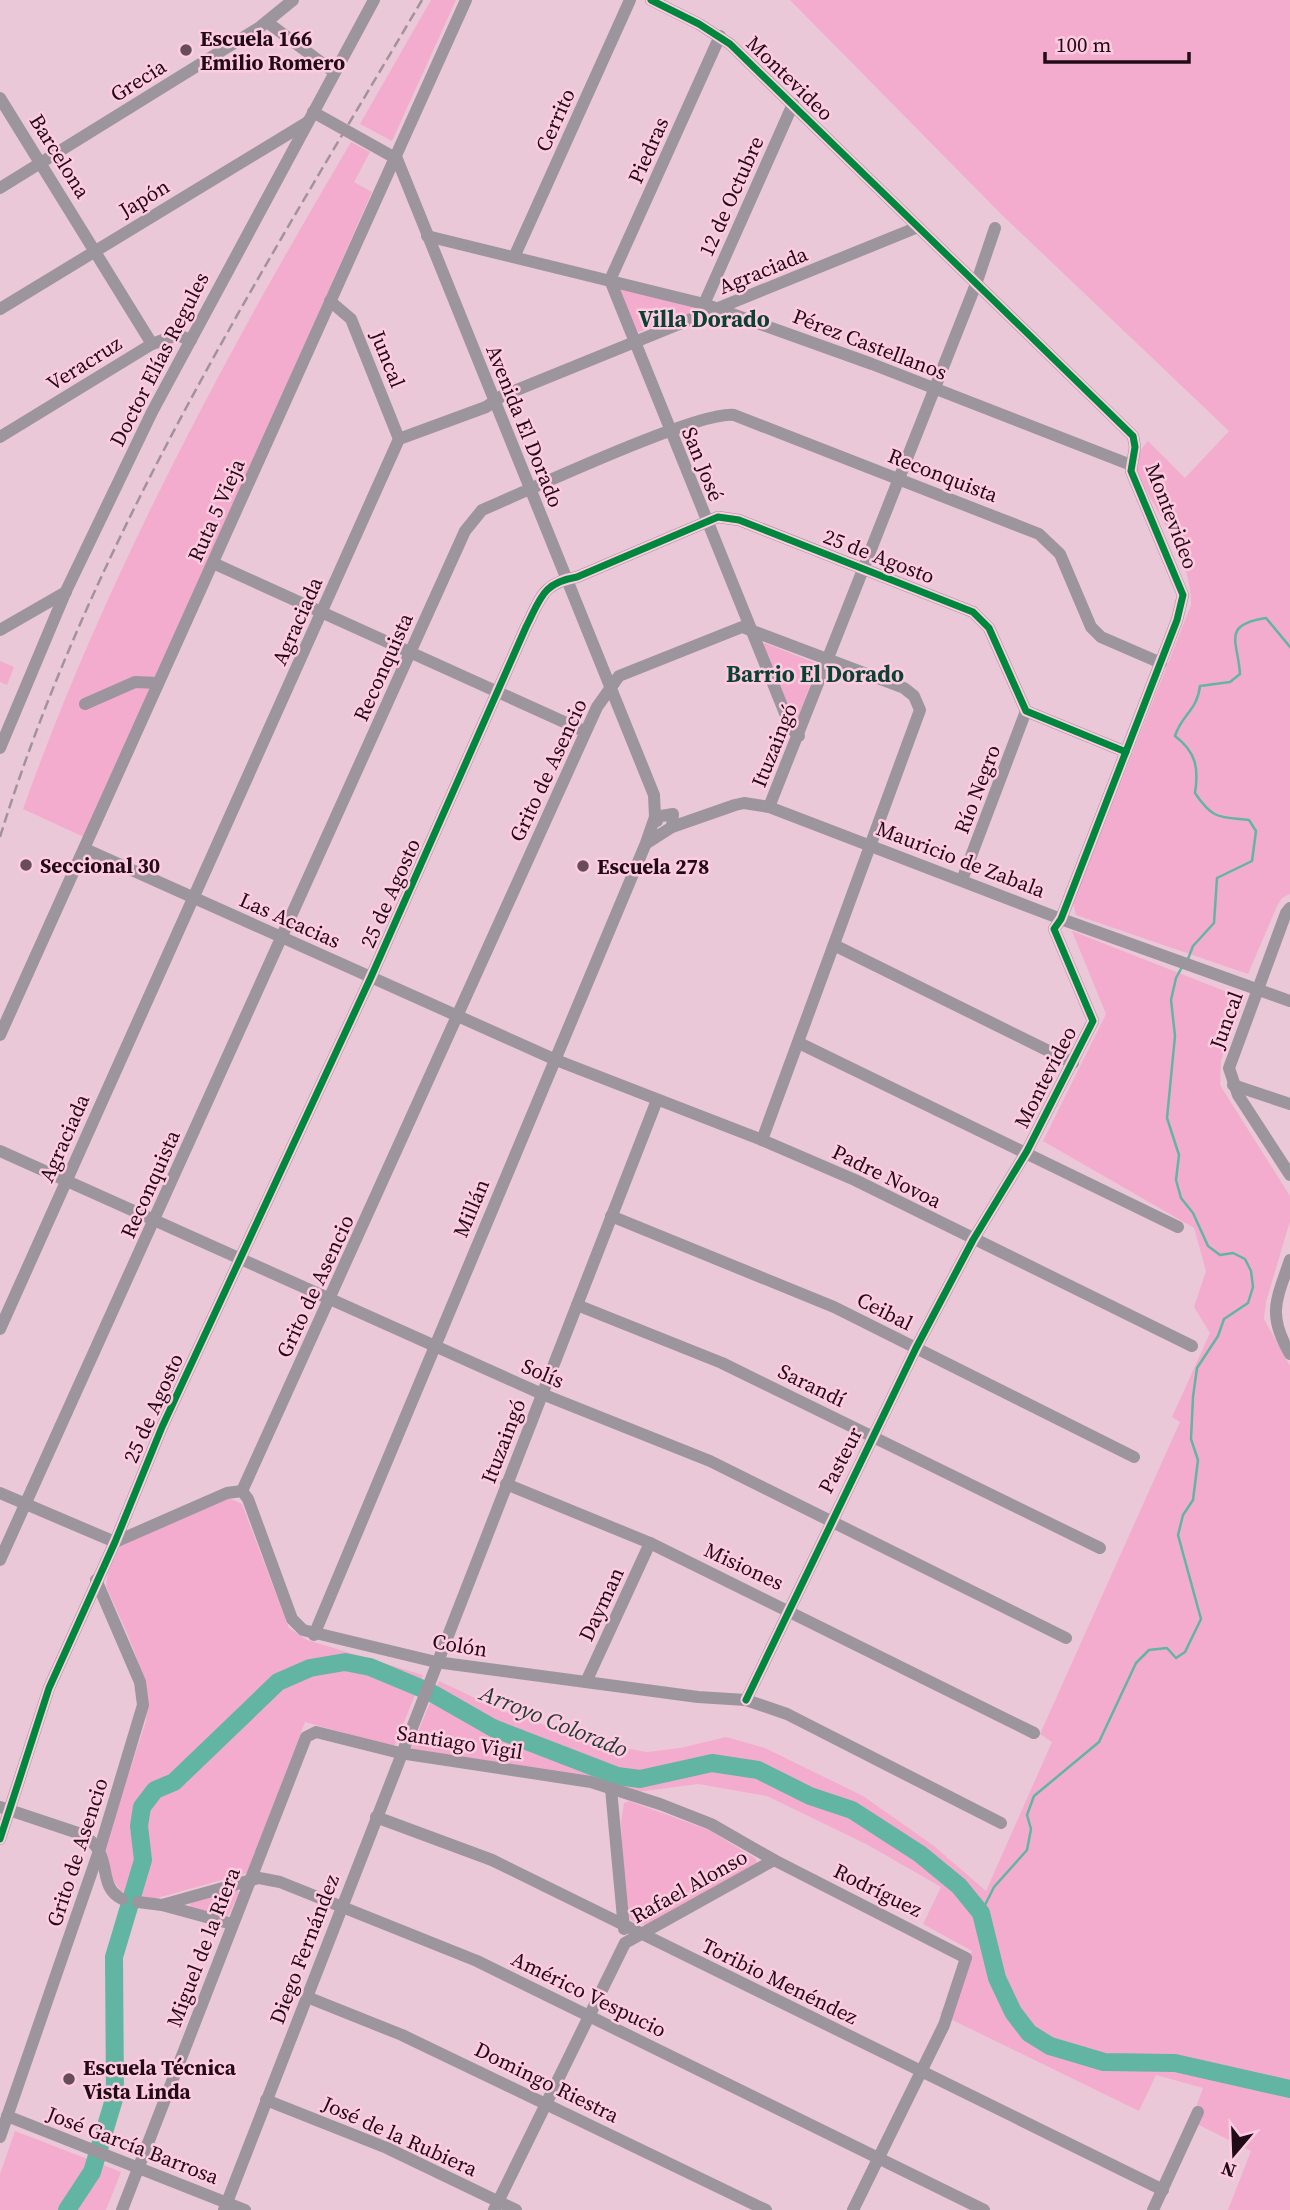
<svg xmlns="http://www.w3.org/2000/svg" width="1290" height="2210" font-family="'Source Serif 4',serif">
<style>
.green{fill:#f4acce}
.lines{fill:none;stroke-linecap:round;stroke-linejoin:round}
.stream{stroke:#62b5a2;stroke-width:2.5}
.river{stroke:#62b5a2;stroke-width:18}
.minor{stroke:#9d959d;stroke-width:12}
.rail{stroke:#a3929c;stroke-width:2.5;stroke-dasharray:10 5;stroke-linecap:butt}
.cycleway-casing{stroke:#fecbe1;stroke-width:11}
.cycleway{stroke:#00873e;stroke-width:7}
.poi-dot{fill:#674d5a;stroke:#fecbe1;stroke-width:2.5}
.labels{text-anchor:middle;dominant-baseline:central;stroke-width:5;stroke-linejoin:round;paint-order:stroke}
.poi-label{font-size:21px;font-weight:bold;fill:#210b16;stroke:#fecbe1;text-anchor:start}
.street-label{font-size:21px;fill:#210b16;stroke:#fecbe1}
.neighbourhood-label{font-size:23px;font-weight:bold;fill:#0b4133;stroke:#fecbe1}
.water-label{font-size:23px;font-style:italic;fill:#213c33;stroke:#fecbe1}
</style>
<rect width="100%" height="100%" fill="#eac8d7"/>
<g class="green">
<polygon points="431,0 456,0 392,141 360,124"/>
<path d="M790 0H1290V894L1282 898 1277 906 1248 974 1076 915 1073 903 1191 605C1192 559 1157 514 1138 474 1134 462 1139 450 1148 441L1185 478 1229 431 1002 215Z"/>
<path d="M351 142 370 152 354 182 372 192 86 838 23 809C107 574 224 357 351 142Z"/>
<polygon points="621,288 699,309 699,311 636,333 619,291"/>
<polygon points="765,643 818,664 798,717 793,717 763,646"/>
<polygon points="0,661 14,667 7,685 0,682"/>
<polygon points="1072,931 1245,999 1221,1060 1220,1085 1290,1196 1290,1221 1266,1302 1264,1319 1290,1366 1290,2210 1228,2210 1251,2151 1191,2121 1203,2088 1156,2075 1139,2111 940,2014 972,1951 923,1924 941,1887 868,1845 767,1796 698,1784 637,1792 580,1774 411,1749 439,1681 500,1710 602,1744 647,1752 680,1748 726,1737 765,1748 863,1796 934,1846 986,1891 1052,1742 1040,1734 1180,1422 1172,1417 1210,1333 1194,1307 1206,1271 1194,1228 1043,1141 1106,1014"/>
<path d="M229 1498 242 1504 289 1628 307 1640 423 1675 394 1747 305 1722 247 1873 150 1900 121 1891 113 1880 105 1846 146 1721C151 1674 124 1629 106 1586L108 1572 121 1545Z"/>
<path d="M629 1801 709 1830 756 1859 757 1866 646 1925C634 1924 628 1920 625 1908L621 1822 624 1803Z"/>
<polygon points="237,1890 239,1893 228,1916 189,1908 191,1903"/>
<polygon points="15,2131 121,2172 106,2210 0,2210 0,2174"/>
</g>
<g class="lines">
<g class="stream">
<path d="M1188 959 1193 946 1214 923 1217 878 1252 861 1256 831 1249 820C1220 817 1213 820 1195 793 1199 768 1196 752 1175 736 1182 714 1197 711 1200 686L1230 682 1240 674C1238 641 1221 625 1266 618L1290 647"/>
<polyline points="981,1913 994,1887 1027,1850 1031,1829 1027,1815 1034,1796 1099,1742 1136,1663 1149,1650 1167,1648 1176,1658 1185,1652 1201,1619 1178,1535 1183,1515 1193,1500 1198,1460 1191,1439 1193,1397 1197,1368 1218,1336 1224,1319 1248,1303 1253,1287 1251,1271 1245,1259 1233,1253 1220,1255 1208,1246 1193,1213 1181,1198 1176,1180 1179,1155 1167,1118 1175,1036 1171,1000 1176,978 1182,967"/>
</g>
<polyline class="river" points="67,2210 92,2172 115,2096 114,1957 143,1860 139,1826 142,1807 155,1790 174,1782 278,1682 310,1668 345,1662 370,1667 430,1692 493,1728 617,1776 640,1779 712,1763 758,1770 810,1796 852,1810 920,1854 959,1886 981,1913 997,1978 1013,2012 1029,2033 1050,2046 1104,2062 1175,2063 1290,2089"/>
<g class="minor">
<polyline points="651,0 699,24 730,44 1133,436 1135,447 1131,471 1183,595 1177,620 1061,919 1054,929 1093,1021 1027,1151 973,1240 916,1348 746,1700"/>
<polyline points="267,22 334,72"/>
<polyline points="720,36 610,280 791,728 799,736"/>
<polyline points="0,98 152,344"/>
<polyline points="313,112 397,159 654,795 655,817 646,843 314,1635"/>
<polyline points="0,188 260,27 293,0"/>
<polyline points="427,236 704,304 872,364 1131,465"/>
<polyline points="515,255 630,0"/>
<polyline points="330,301 351,319 399,439"/>
<polyline points="704,304 793,104"/>
<polyline points="0,309 308,122"/>
<polyline points="0,437 152,344 177,335 191,340"/>
<polyline points="213,563 584,731"/>
<polyline points="0,630 66,592"/>
<polyline points="85,704 135,682 158,683"/>
<polyline points="0,748 66,591 152,412 374,0"/>
<polyline points="769,807 976,284 995,228"/>
<polyline points="657,821 655,817 673,814 672,827"/>
<polyline points="647,843 672,827 735,805 744,803 769,807 1061,919 1290,1001"/>
<polyline points="85,849 556,1060 762,1140 855,1180 1192,1346"/>
<polyline points="962,880 1026,711"/>
<polyline points="1290,908 1286,913 1229,1068 1238,1095 1290,1175"/>
<polyline points="836,946 1073,1063"/>
<polyline points="0,1035 466,0"/>
<polyline points="799,1043 1178,1227"/>
<polyline points="1233,1085 1290,1104"/>
<polyline points="0,1151 542,1394 710,1461 1066,1638"/>
<polyline points="611,1216 834,1307 1134,1457"/>
<path d="M1290 1260C1276 1301 1267 1314 1290 1354"/>
<polyline points="577,1305 722,1363 1100,1548"/>
<polyline points="0,1329 399,439 486,407 502,396 918,227"/>
<polyline points="506,1484 650,1543 1034,1733"/>
<polyline points="242,1491 597,707 619,676 742,627 904,688 914,696 920,710 762,1140"/>
<polyline points="242,1491 248,1499 292,1619 303,1630 436,1662 698,1697 746,1700 787,1714 1001,1823"/>
<polyline points="0,1493 115,1542 227,1493 242,1491"/>
<path d="M0 1560 465 531 482 510C525 492 699 410 734 415L1039 534 1060 554 1091 627 1101 637 1161 663"/>
<polyline points="586,1682 650,1543"/>
<polyline points="611,1789 624,1929"/>
<path d="M0 1807 81 1834C117 1854 94 1884 122 1899"/>
<polyline points="376,1817 492,1860 1163,2190"/>
<path d="M0 1839 49 1688 115 1542 162 1427 371 977 526 627C541 598 542 583 577 577L718 517 739 520 973 612 989 628 1026 711 1126 752"/>
<polyline points="138,1902 162,1905 232,1924"/>
<polyline points="162,1905 259,1878 280,1882 477,1961 984,2210"/>
<polyline points="307,1997 402,2035 766,2210"/>
<polyline points="266,2100 387,2148 516,2210"/>
<polyline points="7,2116 245,2210"/>
<polyline points="0,2137 100,1848 143,1705 140,1682 96,1580"/>
<polyline points="122,2210 306,1737 316,1732 400,1753 591,1782 660,1804 711,1824 774,1860 966,1958 944,2025 853,2210"/>
<polyline points="224,2210 657,1100"/>
<polyline points="494,2210 625,1943 774,1860"/>
<polyline points="1153,2210 1198,2112"/>
</g>
<path class="rail" d="M0 837C93 537 264 269 422 0"/>
<defs>
<g id="cycleway">
<polyline points="651,0 699,24 730,44 1133,436 1135,447 1131,471 1183,595 1177,620 1061,919 1054,929 1093,1021 1027,1151 973,1240 916,1348 746,1700"/>
<path d="M0 1839 49 1688 115 1542 162 1427 371 977 526 627C541 598 542 583 577 577L718 517 739 520 973 612 989 628 1026 711 1126 752"/>
</g>
</defs>
<use href="#cycleway" class="cycleway-casing"/>
<use href="#cycleway" class="cycleway"/>
</g>
<g class="poi-dot">
<circle cx="186" cy="50" r="7"/>
<circle cx="26" cy="865" r="7"/>
<circle cx="583" cy="866" r="7"/>
<circle cx="69" cy="2079" r="7"/>
</g>
<g class="labels">
<g class="poi-label">
<text x="200" y="38">Escuela 166<tspan x="200" dy="24">Emilio Romero</tspan></text>
<text x="40" y="865">Seccional 30</text>
<text x="597" y="866">Escuela 278</text>
<text x="83" y="2067">Escuela Técnica<tspan x="83" dy="24">Vista Linda</tspan></text>
</g>
<g class="street-label">
<text transform="translate(790 78) rotate(44)">Montevideo</text>
<text transform="translate(138 80) rotate(-32)">Grecia</text>
<text transform="translate(555 120) rotate(-66)">Cerrito</text>
<text transform="translate(648 150) rotate(-66)">Piedras</text>
<text transform="translate(60 156) rotate(58)">Barcelona</text>
<text transform="translate(731 196) rotate(-66)">12 de Octubre</text>
<text transform="translate(144 198) rotate(-31)">Japón</text>
<text transform="translate(763 270) rotate(-22)">Agraciada</text>
<text transform="translate(870 344) rotate(21)">Pérez Castellanos</text>
<text transform="translate(159 359) rotate(-63)">Doctor Elías Regules</text>
<text transform="translate(388 359) rotate(68)">Juncal</text>
<text transform="translate(84 363) rotate(-32)">Veracruz</text>
<text transform="translate(525 426) rotate(68)">Avenida El Dorado</text>
<text transform="translate(703 464) rotate(68)">San José</text>
<text transform="translate(943 475) rotate(21)">Reconquista</text>
<text transform="translate(216 510) rotate(-66)">Ruta 5 Vieja</text>
<text transform="translate(1172 516) rotate(69)">Montevideo</text>
<text transform="translate(879 556) rotate(21)">25 de Agosto</text>
<text transform="translate(297 621) rotate(-66)">Agraciada</text>
<text transform="translate(383 667) rotate(-66)">Reconquista</text>
<text transform="translate(774 745) rotate(-68)">Ituzaingó</text>
<text transform="translate(548 770) rotate(-65)">Grito de Asencio</text>
<text transform="translate(977 789) rotate(-69)">Río Negro</text>
<text transform="translate(961 859) rotate(21)">Mauricio de Zabala</text>
<text transform="translate(390 893) rotate(-66)">25 de Agosto</text>
<text transform="translate(290 920) rotate(24)">Las Acacias</text>
<text transform="translate(1226 1020) rotate(-70)">Juncal</text>
<text transform="translate(1045 1077) rotate(-63)">Montevideo</text>
<text transform="translate(64 1138) rotate(-66)">Agraciada</text>
<text transform="translate(887 1176) rotate(26)">Padre Novoa</text>
<text transform="translate(150 1184) rotate(-66)">Reconquista</text>
<text transform="translate(471 1208) rotate(-67)">Millán</text>
<text transform="translate(315 1286) rotate(-65)">Grito de Asencio</text>
<text transform="translate(885 1311) rotate(27)">Ceibal</text>
<text transform="translate(543 1373) rotate(23)">Solís</text>
<text transform="translate(812 1385) rotate(26)">Sarandí</text>
<text transform="translate(153 1408) rotate(-66)">25 de Agosto</text>
<text transform="translate(503 1441) rotate(-69)">Ituzaingó</text>
<text transform="translate(840 1460) rotate(-63)">Pasteur</text>
<text transform="translate(744 1566) rotate(25)">Misiones</text>
<text transform="translate(601 1604) rotate(-65)">Dayman</text>
<text transform="translate(460 1645) rotate(9)">Colón</text>
<text transform="translate(460 1742) rotate(9)">Santiago Vigil</text>
<text transform="translate(77 1852) rotate(-72)">Grito de Asencio</text>
<text transform="translate(689 1886) rotate(-29)">Rafael Alonso</text>
<text transform="translate(878 1890) rotate(26)">Rodríguez</text>
<text transform="translate(203 1947) rotate(-69)">Miguel de la Riera</text>
<text transform="translate(304 1949) rotate(-69)">Diego Fernández</text>
<text transform="translate(780 1981) rotate(26)">Toribio Menéndez</text>
<text transform="translate(589 1994) rotate(26)">Américo Vespucio</text>
<text transform="translate(547 2082) rotate(26)">Domingo Riestra</text>
<text transform="translate(400 2136) rotate(24)">José de la Rubiera</text>
<text transform="translate(133 2145) rotate(21)">José García Barrosa</text>
</g>
<g class="neighbourhood-label">
<text x="704" y="319">Villa Dorado</text>
<text x="815" y="674">Barrio El Dorado</text>
</g>
<g class="water-label">
<text transform="translate(554 1721) rotate(22)">Arroyo Colorado</text>
</g>
</g>
<g transform="translate(1234 2154) rotate(199)" stroke="#fecbe1" stroke-width="5" paint-order="stroke">
<path d="M0-5L12 26L0 18L-12 26Z" fill="#210b16"/>
<text y="-10" font-size="19" font-weight="bold" text-anchor="middle" fill="#210b16">N</text>
</g>
<path d="M1045 52v10h144v-10" fill="none" stroke="#210b16" stroke-width="3.5"/>
<text x="1056" y="52" font-size="21" fill="#210b16" stroke="#fecbe1" stroke-width="5" paint-order="stroke">100 m</text>
</svg>
